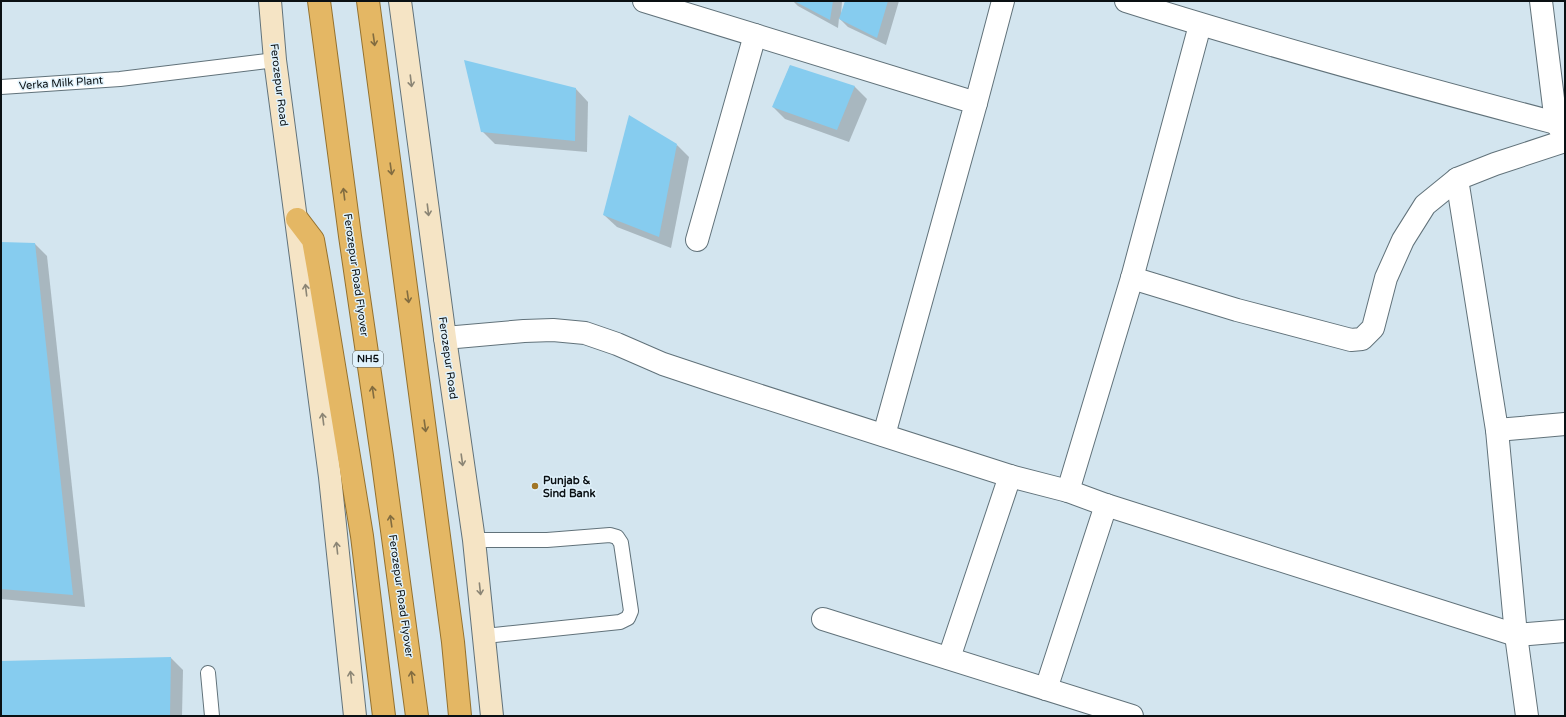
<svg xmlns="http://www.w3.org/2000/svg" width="1566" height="717" font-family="'Varela Round',sans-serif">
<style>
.shadow{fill:#0003}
.building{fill:#86ccef}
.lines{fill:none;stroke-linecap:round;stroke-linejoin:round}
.service-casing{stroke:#61727a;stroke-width:16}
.minor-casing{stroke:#61727a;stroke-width:24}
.tertiary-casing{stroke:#61727a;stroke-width:24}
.secondary-casing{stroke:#61727a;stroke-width:24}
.trunk-casing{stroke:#94712e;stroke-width:24}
.service{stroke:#fff;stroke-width:14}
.minor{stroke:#fff;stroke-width:22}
.tertiary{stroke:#fff;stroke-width:22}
.secondary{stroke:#f5e4c5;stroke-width:22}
.trunk{stroke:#e4b764;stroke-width:22}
.oneway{stroke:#826c40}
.oneway2{stroke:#8b8575}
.poi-dot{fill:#a17626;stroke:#e0f2fc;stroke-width:1.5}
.labels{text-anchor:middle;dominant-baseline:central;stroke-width:3;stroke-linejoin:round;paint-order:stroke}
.shield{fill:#e0f2fc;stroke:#4a5459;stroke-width:1}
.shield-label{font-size:10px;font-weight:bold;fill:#0a1013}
.street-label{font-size:11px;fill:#0a1013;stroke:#e0f2fc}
.poi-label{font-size:11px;font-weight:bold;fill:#0a1013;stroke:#e0f2fc;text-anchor:start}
</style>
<rect width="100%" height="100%" fill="#d3e5ef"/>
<g class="shadow">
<polygon points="793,1 842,1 841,16 846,1 899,1 886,45 848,27 839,18 838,28 798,6"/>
<polygon points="790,66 855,87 867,99 849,142 785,119 773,107"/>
<polygon points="576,89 588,102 587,152 495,144 482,131"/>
<polygon points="677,145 689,157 671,248 617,227 604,215"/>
<polygon points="1,243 35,244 47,256 85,607 1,599"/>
<polygon points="171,658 183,670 182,716 1,716 1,662"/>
</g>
<g class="building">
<polygon points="794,1 833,1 830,20"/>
<polygon points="845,1 888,1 877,38 839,19"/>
<polygon points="464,60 576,88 575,141 481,132"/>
<polygon points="790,65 855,86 837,130 772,107"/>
<polygon points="629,115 677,144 659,237 603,215"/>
<polygon points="1,242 35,243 73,595 1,589"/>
<polygon points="171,657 170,716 1,716 1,661"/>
</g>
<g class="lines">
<defs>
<g id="service">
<polyline points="1,87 120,79 275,60"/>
<polyline points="474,540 547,540 610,535 617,537 621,543 631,611 628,618 620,622 485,636"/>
<polyline points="208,673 212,716"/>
</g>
<g id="minor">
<polyline points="644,1 976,103 884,435"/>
<path d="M1126 1C1268 46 1412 85 1556 123"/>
<polyline points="976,103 1003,1"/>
<polyline points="1565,141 1495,164 1457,179 1497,430 1565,424"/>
<polyline points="697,240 755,35"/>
<polyline points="1132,278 1237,310 1351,340 1362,339 1373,328 1386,278 1403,240 1425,205 1457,179"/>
<polyline points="445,338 524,331 553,330 585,333 617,344 663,364 717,382 1010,476 1068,491 1106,505 1516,635 1565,631"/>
<polyline points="1497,430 1516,635 1527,716"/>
<polyline points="1068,491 1132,278 1200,25"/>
<polyline points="823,619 1132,716"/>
<polyline points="949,658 1010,476"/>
<polyline points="1046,689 1106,505"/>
</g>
<polyline id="tertiary" points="1541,1 1556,123 1565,136"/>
<g id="secondary">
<polyline points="270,1 275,60 330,477 355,716"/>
<polyline points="400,1 445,338 474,540 492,716"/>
</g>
<g id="trunk">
<polyline points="319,1 350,236 382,456 417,716"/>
<polyline points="368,1 453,642 460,716"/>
<polyline points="297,219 313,240 319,274 362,536 384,716"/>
</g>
</defs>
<use href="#service" class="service-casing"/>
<use href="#minor" class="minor-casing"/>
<use href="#tertiary" class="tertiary-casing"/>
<use href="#secondary" class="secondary-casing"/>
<use href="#trunk" class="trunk-casing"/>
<use href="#service" class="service"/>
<use href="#minor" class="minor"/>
<use href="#tertiary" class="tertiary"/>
<use href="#secondary" class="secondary"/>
<use href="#trunk" class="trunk"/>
</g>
<defs><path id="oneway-shaft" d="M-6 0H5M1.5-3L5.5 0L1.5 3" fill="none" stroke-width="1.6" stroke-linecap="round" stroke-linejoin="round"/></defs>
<g class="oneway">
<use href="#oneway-shaft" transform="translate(374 40) rotate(82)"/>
<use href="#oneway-shaft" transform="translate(391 169) rotate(82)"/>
<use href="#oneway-shaft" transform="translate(344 194) rotate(-97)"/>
<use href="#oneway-shaft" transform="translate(408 297) rotate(82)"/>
<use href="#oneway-shaft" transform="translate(373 392) rotate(-98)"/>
<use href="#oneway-shaft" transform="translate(425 426) rotate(82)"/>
<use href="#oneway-shaft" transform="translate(391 521) rotate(-98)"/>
<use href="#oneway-shaft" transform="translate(412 677) rotate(-98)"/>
</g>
<g class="oneway2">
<use href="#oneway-shaft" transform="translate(411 81) rotate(83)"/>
<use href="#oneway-shaft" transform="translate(428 210) rotate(83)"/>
<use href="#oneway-shaft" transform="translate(306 290) rotate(-97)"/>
<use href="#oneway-shaft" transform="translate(323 419) rotate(-97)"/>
<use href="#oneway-shaft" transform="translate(462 460) rotate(82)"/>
<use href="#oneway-shaft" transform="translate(337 548) rotate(-96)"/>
<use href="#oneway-shaft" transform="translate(480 589) rotate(84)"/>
<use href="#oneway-shaft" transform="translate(351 677) rotate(-96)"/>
</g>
<circle class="poi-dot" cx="535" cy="486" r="4"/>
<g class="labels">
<rect class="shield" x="353" y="351" width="30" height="16" rx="3"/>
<g class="shield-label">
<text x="368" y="359">NH5</text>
</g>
<g class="street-label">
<text transform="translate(61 83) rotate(-4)">Verka Milk Plant</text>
<text transform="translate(279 85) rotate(83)">Ferozepur Road</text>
<text transform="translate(356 275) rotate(82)">Ferozepur Road Flyover</text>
<text transform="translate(448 358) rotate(82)">Ferozepur Road</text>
<text transform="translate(401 596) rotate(82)">Ferozepur Road Flyover</text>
</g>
<g class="poi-label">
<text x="543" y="480">Punjab &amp;<tspan x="543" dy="13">Sind Bank</tspan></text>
</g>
</g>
<rect width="1566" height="717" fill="none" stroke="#0a1013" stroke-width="4"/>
</svg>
